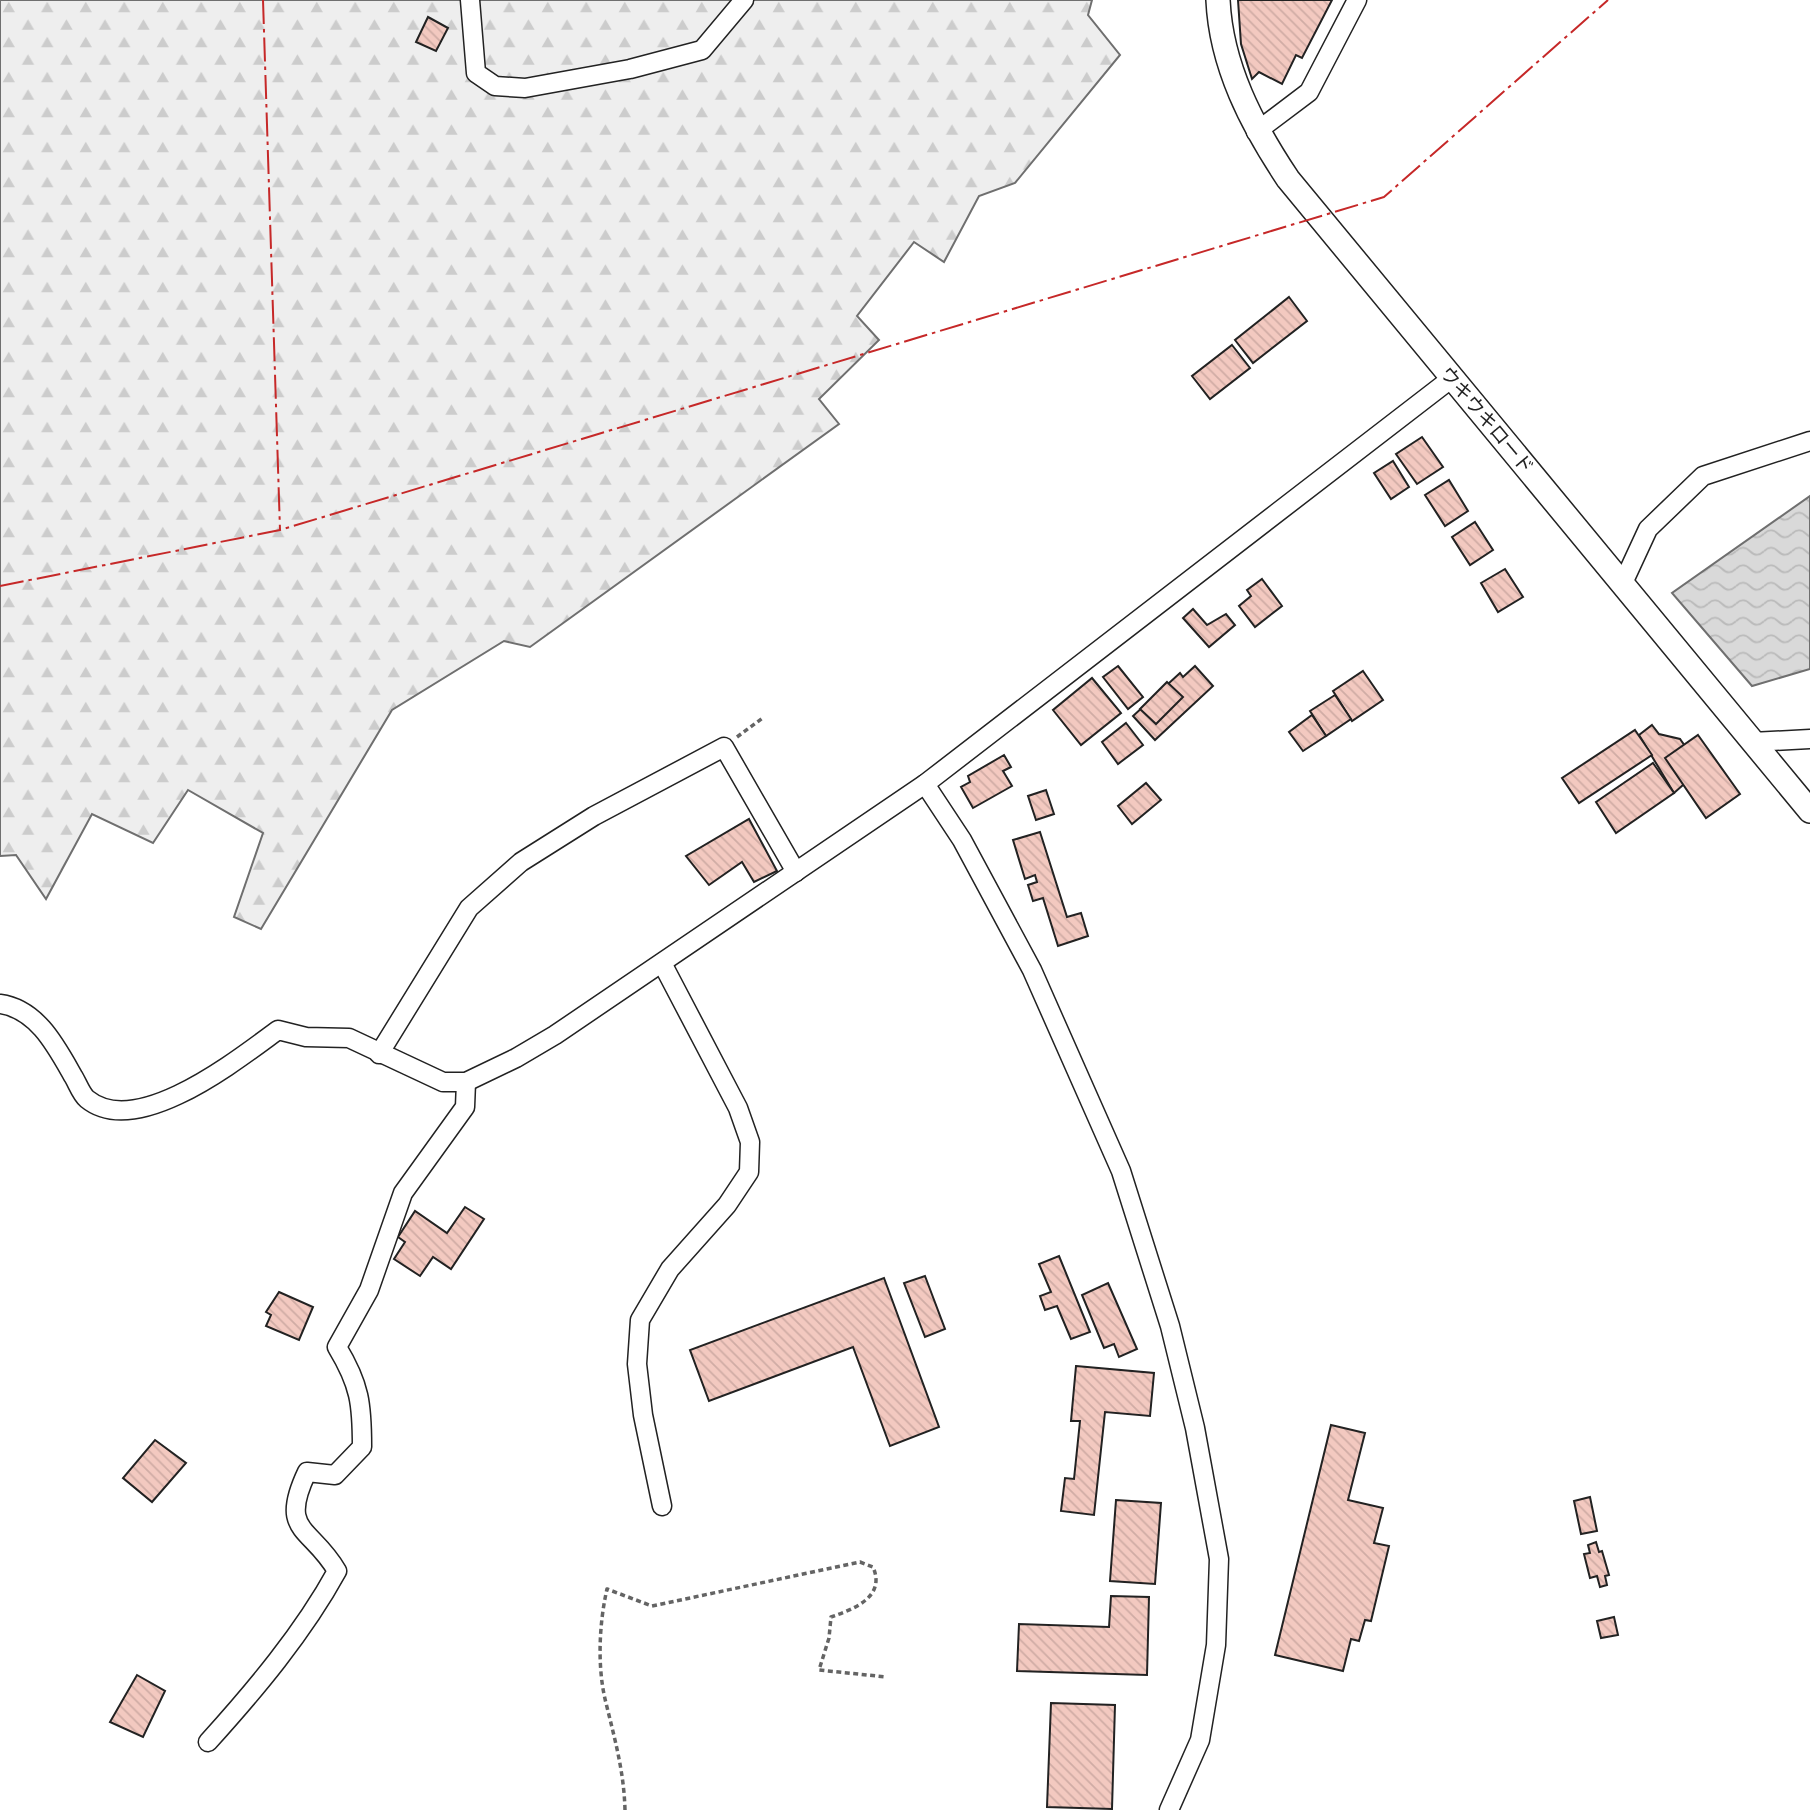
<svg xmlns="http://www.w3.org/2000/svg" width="1810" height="1810" font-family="'Roboto Condensed','Noto Sans JP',sans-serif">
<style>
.forest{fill:url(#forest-firs);stroke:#6f6f6f;stroke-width:2}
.water{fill:url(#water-waves);stroke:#6f6f6f;stroke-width:2}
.building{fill:url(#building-back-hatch);stroke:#222;stroke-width:2}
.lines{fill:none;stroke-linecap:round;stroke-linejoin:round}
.minor-casing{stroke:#222;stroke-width:21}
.tertiary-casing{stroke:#222;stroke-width:26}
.path{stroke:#646464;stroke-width:3.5;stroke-dasharray:5 3.5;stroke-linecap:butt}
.minor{stroke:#fff;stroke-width:18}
.tertiary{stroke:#fff;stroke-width:23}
.power{stroke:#c62828;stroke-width:2;stroke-dasharray:24 5 3.5 5;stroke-linecap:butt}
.labels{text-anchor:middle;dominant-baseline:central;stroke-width:5;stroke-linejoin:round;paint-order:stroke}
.street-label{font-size:19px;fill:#222;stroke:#fff}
</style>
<defs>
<pattern id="forest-firs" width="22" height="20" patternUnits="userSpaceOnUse" patternTransform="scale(1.75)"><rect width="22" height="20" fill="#eee"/><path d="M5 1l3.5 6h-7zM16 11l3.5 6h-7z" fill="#ccc"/></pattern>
<pattern id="water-waves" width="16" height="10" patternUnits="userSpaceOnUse" patternTransform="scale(1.75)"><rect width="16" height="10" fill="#d9d9d9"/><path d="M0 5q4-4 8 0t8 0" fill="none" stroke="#bababa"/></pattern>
<pattern id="building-back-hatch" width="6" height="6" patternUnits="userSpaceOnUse" patternTransform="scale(1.75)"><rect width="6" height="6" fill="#f3c9c0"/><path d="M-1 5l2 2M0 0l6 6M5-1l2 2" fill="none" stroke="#d0aca5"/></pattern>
</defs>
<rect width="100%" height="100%" fill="#fff"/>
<polygon class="forest" points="0,0 1092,0 1088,15 1120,55 1015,183 979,196 944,262 914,242 857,316 879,340 819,399 839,424 530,647 504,641 392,710 261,929 234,917 263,833 188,790 153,843 92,814 46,899 16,855 0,856"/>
<polygon class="water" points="1810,496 1810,669 1752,686 1672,593"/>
<g class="building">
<polygon points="1238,0 1332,0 1302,58 1296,55 1282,84 1259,72 1252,79 1241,44"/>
<polygon points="428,17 448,28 436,51 416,42"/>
<polygon points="1289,297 1307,321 1253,363 1235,340"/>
<polygon points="1232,345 1250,368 1210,399 1192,376"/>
<polygon points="1422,437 1443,467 1417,484 1396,454"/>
<polygon points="1393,461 1409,487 1391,499 1374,473"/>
<polygon points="1449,480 1468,511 1445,526 1425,495"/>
<polygon points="1475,522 1493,550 1470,565 1452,537"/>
<polygon points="1505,569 1523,597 1498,612 1481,583"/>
<polygon points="1262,579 1282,606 1255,627 1239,606 1251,596 1247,590"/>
<polygon points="1193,609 1207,625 1226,614 1235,625 1209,647 1183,618"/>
<polygon points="1118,666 1143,697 1128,709 1103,677"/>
<polygon points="1195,666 1213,686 1155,740 1133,716 1180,673 1183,677"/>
<polygon points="1363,671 1383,700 1352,721 1333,691"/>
<polygon points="1092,678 1121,713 1081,745 1053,710"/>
<polygon points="1167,682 1183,697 1156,724 1140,709"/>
<polygon points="1335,695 1351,719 1326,736 1310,711"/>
<polygon points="1312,715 1326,736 1303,751 1289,732"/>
<polygon points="1126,723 1143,745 1118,764 1102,742"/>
<polygon points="1652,725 1659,734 1680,739 1701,769 1674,793 1639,735"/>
<polygon points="1635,730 1652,755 1579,803 1562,778"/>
<polygon points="1698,735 1740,794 1706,818 1665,758"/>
<polygon points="1004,755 1011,767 1003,771 1012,786 973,808 961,787 970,782 968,776"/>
<polygon points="1653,763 1674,793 1616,833 1596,802"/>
<polygon points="1146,783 1161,800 1132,824 1118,806"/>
<polygon points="1046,790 1054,814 1036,820 1028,796"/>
<polygon points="749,819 777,871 754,882 742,862 709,885 686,856"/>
<polygon points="1040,832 1067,917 1081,913 1088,936 1058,946 1043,898 1033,901 1028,885 1037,882 1035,875 1025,879 1013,840"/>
<polygon points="465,1207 484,1219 451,1269 433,1257 420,1276 394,1259 405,1242 398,1237 415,1211 447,1233"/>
<polygon points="1059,1256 1090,1332 1071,1339 1057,1306 1045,1310 1040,1296 1051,1292 1039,1264"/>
<polygon points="925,1276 945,1329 925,1337 904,1283"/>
<polygon points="884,1278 939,1427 890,1446 853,1347 709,1401 690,1350"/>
<polygon points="1108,1283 1137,1349 1119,1357 1114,1344 1104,1348 1082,1295"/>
<polygon points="279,1292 313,1307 299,1340 266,1326 271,1315 266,1312"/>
<polygon points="1076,1366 1154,1373 1150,1416 1105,1412 1094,1515 1061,1511 1065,1478 1074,1479 1080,1421 1071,1421"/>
<polygon points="1331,1425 1365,1433 1348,1500 1383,1508 1374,1543 1389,1546 1371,1621 1365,1620 1359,1641 1351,1639 1343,1671 1275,1655"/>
<polygon points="155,1440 186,1463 152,1502 123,1478"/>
<polygon points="1590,1497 1597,1531 1581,1534 1574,1501"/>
<polygon points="1116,1500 1161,1503 1155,1584 1110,1581"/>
<polygon points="1596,1542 1599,1552 1602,1551 1609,1575 1605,1576 1607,1585 1600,1587 1597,1576 1590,1578 1584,1554 1590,1553 1588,1545"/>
<polygon points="1111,1596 1149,1597 1147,1675 1017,1671 1019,1624 1109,1627"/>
<polygon points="1614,1617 1618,1635 1601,1638 1597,1621"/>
<polygon points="137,1675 165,1691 143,1737 110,1722"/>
<polygon points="1051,1703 1115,1705 1112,1809 1047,1807"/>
</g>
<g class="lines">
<defs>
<g id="minor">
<polyline points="470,0 476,73 495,86 525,88 630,69 702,50 744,0"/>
<polyline points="1256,132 1309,92 1357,0"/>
<polyline points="1623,583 1648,529 1703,476 1810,441"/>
<polyline points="1752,742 1810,739"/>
<polyline points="925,784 962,840 1032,970 1121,1171 1170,1326 1195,1428 1219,1559 1216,1645 1200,1740 1169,1810"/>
<polyline points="662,963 738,1108 750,1142 749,1172 727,1205 670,1269 640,1320 637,1364 643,1415 662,1506"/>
<path d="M0 1004C37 1009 56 1046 73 1076 77 1082 81 1094 87 1099 137 1140 238 1059 278 1030L306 1037 349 1038 443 1082H466L516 1058 555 1035 925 784 1452 378"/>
<polyline points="379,1054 469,908 521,862 594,816 724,747 796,872"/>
<path d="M208 1742C255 1690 303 1633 337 1571 311 1526 278 1533 307 1472L335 1475 362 1447C362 1404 360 1385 337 1347L369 1290 403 1193 465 1107 466 1082"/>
</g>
<path id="tertiary" d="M1218 0C1221 66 1252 125 1288 179L1810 811"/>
</defs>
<use href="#minor" class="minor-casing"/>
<use href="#tertiary" class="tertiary-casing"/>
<g class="path">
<polyline points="737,737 764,717"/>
<path d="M625 1810C624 1772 615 1740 606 1703 597 1668 599 1624 607 1589L652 1606 860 1562 873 1567C886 1597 854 1609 831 1617L829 1638 819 1670 886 1677"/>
</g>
<use href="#minor" class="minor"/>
<use href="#tertiary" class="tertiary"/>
<g class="power">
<polyline points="263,0 280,530"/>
<polyline points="0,586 280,530 1384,197 1608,0"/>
</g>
</g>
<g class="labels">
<g class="street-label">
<text transform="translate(1487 420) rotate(50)">ウキウキロード</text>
</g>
</g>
</svg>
